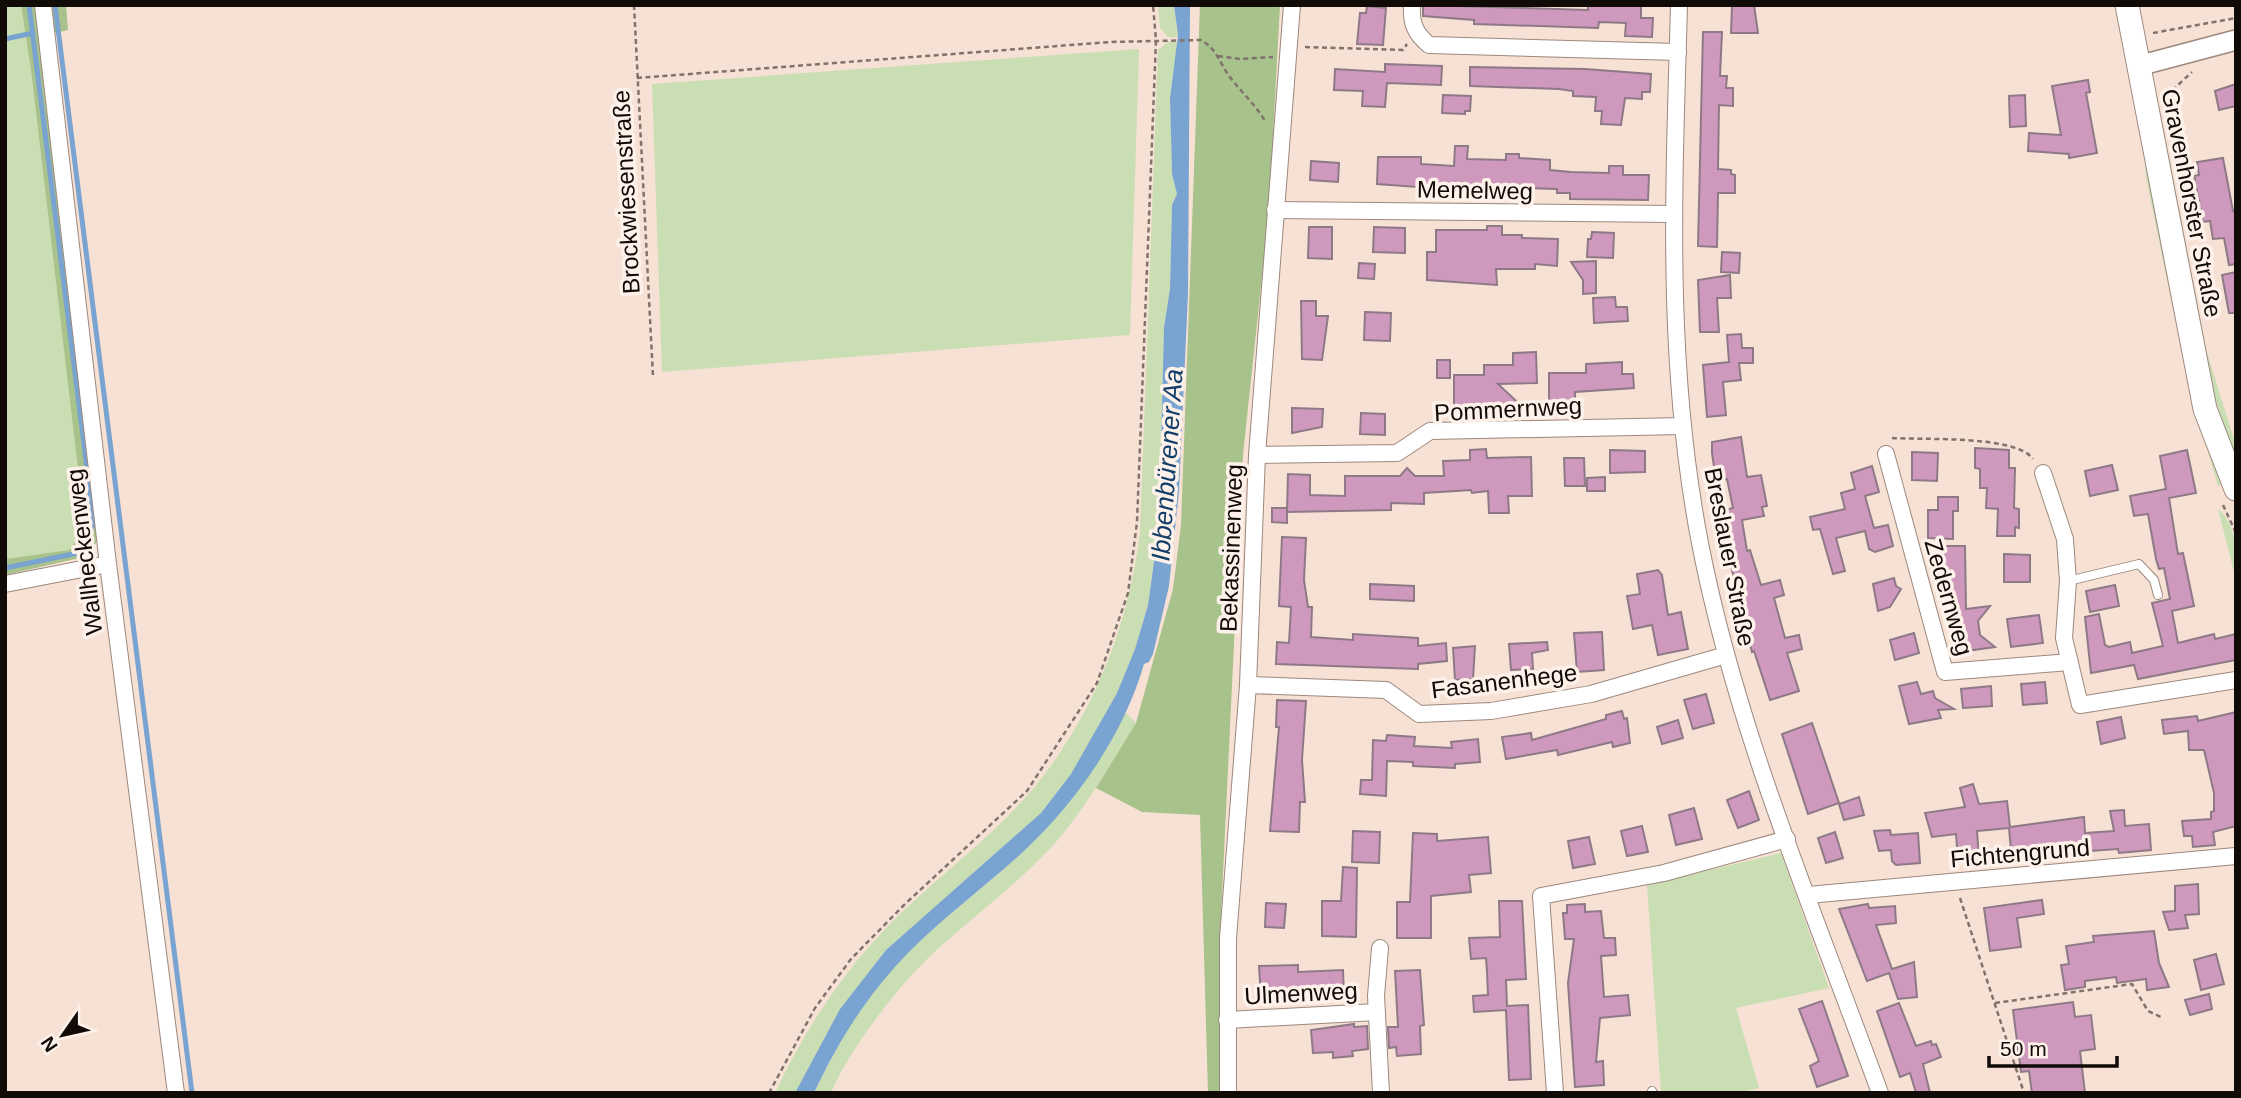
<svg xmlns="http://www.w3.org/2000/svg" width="2241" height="1098" font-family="Helvetica,sans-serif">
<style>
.green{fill:#c9deb3}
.forest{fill:#a7c28a}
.water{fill:#79a3d1}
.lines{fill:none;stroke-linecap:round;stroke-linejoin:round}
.stream{stroke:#79a3d1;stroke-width:5}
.building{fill:#cf98bd;stroke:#8d7a86;stroke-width:2}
.service-casing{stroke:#9c887d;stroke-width:10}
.minor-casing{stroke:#9c887d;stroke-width:18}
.tertiary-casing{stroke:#9c887d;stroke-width:22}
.secondary-casing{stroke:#9c887d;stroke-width:25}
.path{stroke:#81736b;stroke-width:2.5;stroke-dasharray:5 3.5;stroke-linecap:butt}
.service{stroke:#fff;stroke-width:8}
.minor{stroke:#fff;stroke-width:16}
.tertiary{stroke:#fff;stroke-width:19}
.secondary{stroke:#fff;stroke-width:23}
.labels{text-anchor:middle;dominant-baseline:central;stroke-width:7;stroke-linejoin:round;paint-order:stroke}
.street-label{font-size:24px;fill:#110b07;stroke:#fef1e9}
.water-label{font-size:26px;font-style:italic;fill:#123e6a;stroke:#fef1e9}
</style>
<rect width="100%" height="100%" fill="#f7e1d5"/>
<g class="green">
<polygon points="5,5 21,5 31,70 84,520 79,537 69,550 5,559"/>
<polygon points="1158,5 1174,5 1178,37 1168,37 1160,28"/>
<path d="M1168 42H1178L1170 98 1172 174 1177 194 1172 205 1170 289 1164 327 1159 522 1148 604 1135 649 1117 693 1071 774 1041 813 886 950 840 1009 795 1093H775C807 1025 848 964 902 912 947 869 998 832 1037 784 1095 712 1129 623 1140 532L1158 50Z"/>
<polygon points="1139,49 1130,335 662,372 652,84"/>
<polygon points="2168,151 2206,349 2236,446 2236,462 2208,378 2178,224"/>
<polygon points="2145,158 2210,451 2222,484 2218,486 2189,386 2146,178"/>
<path d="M2218 509C2239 526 2236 556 2236 580Z"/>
<path d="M1126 713 1136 723C1111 763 1087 806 1056 842 1022 880 980 911 942 945 904 978 850 1047 831 1093H814C835 1048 861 1005 894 967 934 924 983 890 1025 850 1067 810 1097 762 1126 713Z"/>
<polygon points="1781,853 1829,988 1736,1008 1759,1088 1737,1093 1661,1093 1647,885"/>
</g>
<g class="forest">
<polygon points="21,5 37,5 98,529 96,543 84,557 5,575 5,559 69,550 79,537 84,520 31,70"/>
<polygon points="48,5 66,5 68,30 55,33 51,30"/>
<polygon points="1200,5 1280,5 1269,211 1243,455 1220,937 1221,1093 1208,1093 1200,815 1142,812 1096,788 1136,723 1173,589 1181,525"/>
</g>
<path class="water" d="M1174 5H1190L1188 294 1179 491 1169 586 1153 654 1149 662 1144 664C1124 734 1077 801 1025 850 982 890 933 924 894 968 861 1005 835 1048 814 1093H795L840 1009 886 950 1041 813 1071 774 1117 693 1135 649 1148 605 1159 525 1164 327 1170 289 1172 205 1177 194 1172 174 1170 98 1178 35Z"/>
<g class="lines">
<g class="stream">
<polyline points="55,5 192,1093"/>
<polyline points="5,39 33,33"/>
<polyline points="5,568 78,553 94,524 29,5"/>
</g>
</g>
<g class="building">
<polygon points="1423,5 1588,10 1588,5 1641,5 1641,18 1653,18 1652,37 1625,36 1626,23 1599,22 1598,28 1474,24 1474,20 1423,16"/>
<polygon points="1732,5 1754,5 1758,33 1731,33"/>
<polygon points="1367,6 1386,8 1383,45 1357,44 1360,13 1366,13"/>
<polygon points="1703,32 1722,32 1720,76 1727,76 1726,88 1733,88 1733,106 1719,105 1718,169 1731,170 1731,174 1735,175 1735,193 1718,193 1717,247 1698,246"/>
<polygon points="1385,64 1442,66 1441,85 1387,83 1385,107 1362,106 1363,91 1334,90 1335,69 1385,72"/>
<polygon points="1470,67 1585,69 1651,74 1650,92 1642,92 1642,99 1625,98 1621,125 1601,124 1602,111 1595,111 1596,97 1573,96 1573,91 1559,89 1470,86"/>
<polygon points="2088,80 2090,92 2086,93 2097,153 2069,158 2069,154 2028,151 2029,133 2061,135 2052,86"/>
<polygon points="2236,84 2236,106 2219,110 2215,91"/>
<polygon points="1443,95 1471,96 1470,111 1465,111 1465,114 1442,113"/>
<polygon points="2025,95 2026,126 2010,127 2009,96"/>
<polygon points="1455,146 1468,146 1467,159 1506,160 1506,154 1519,154 1519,158 1550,160 1550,170 1571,172 1609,173 1609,166 1623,166 1623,175 1649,175 1648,200 1570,199 1570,193 1557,193 1557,189 1445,186 1445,189 1377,184 1378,157 1421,157 1421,164 1454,166"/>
<polygon points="2223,158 2233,211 2236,210 2236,264 2229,265 2224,238 2213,239 2210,221 2203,222 2194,176 2199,175 2197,162"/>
<polygon points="1311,161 1339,163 1338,182 1310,180"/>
<polygon points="1487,226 1502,226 1502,235 1522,235 1522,238 1558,239 1557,266 1535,264 1535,269 1496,269 1497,285 1427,280 1427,252 1436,252 1436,230 1487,230"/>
<polygon points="1309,227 1332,227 1332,259 1308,258"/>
<polygon points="1374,227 1405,228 1405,253 1373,252"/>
<polygon points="1592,232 1614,233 1613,258 1587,257 1588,239 1591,239"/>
<polygon points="1722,252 1740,253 1739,273 1721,272"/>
<polygon points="1596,261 1596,293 1583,294 1583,280 1571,262"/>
<polygon points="1359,263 1375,264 1374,279 1358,278"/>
<polygon points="2236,272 2236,313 2229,313 2222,275"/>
<polygon points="1730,275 1731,298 1717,298 1719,332 1700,332 1698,280"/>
<polygon points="1615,297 1616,307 1627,307 1628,321 1594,323 1593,298"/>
<polygon points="1301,301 1316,301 1316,316 1328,316 1322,360 1302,359"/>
<polygon points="1365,312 1391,313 1390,341 1364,340"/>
<polygon points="1741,334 1742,348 1753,348 1753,363 1739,363 1741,380 1723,382 1726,415 1707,417 1703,365 1729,362 1727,335"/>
<polygon points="1536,352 1537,383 1498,384 1526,410 1454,409 1454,375 1484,375 1484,365 1513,365 1513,353"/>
<rect x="1437" y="360" width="13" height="18"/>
<polygon points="1622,362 1622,374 1633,374 1634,388 1575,392 1575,409 1549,409 1549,373 1586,373 1586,364"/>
<polygon points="1292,408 1323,409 1322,427 1292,433"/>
<polygon points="1361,413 1385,414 1385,435 1360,434"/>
<polygon points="1741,437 1747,477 1761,475 1767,506 1762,507 1764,516 1742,520 1747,551 1750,550 1761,585 1780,580 1784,595 1774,598 1785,638 1799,635 1802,649 1787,653 1799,691 1770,700 1754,651 1752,652 1729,558 1721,511 1733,508 1727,479 1716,481 1712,453 1712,442"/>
<polygon points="1975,448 2009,450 2009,468 2015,468 2014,508 2019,509 2019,528 2015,527 2015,536 1997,536 1998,509 1986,508 1987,488 1980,488 1980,469 1975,468"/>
<polygon points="1486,449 1487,458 1531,457 1532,496 1508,496 1509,513 1489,513 1488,491 1472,493 1471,490 1424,493 1424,504 1391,503 1391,510 1287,512 1288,474 1310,475 1310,495 1345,496 1345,476 1400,476 1407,468 1415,476 1444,476 1443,461 1470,460 1470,450"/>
<polygon points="1610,450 1645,451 1645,472 1610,473"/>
<polygon points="2187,450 2196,493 2169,498 2178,554 2183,553 2194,606 2172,611 2178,643 2214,634 2215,639 2236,634 2236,660 2138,679 2134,665 2091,673 2085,617 2099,614 2105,645 2109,647 2130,642 2132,653 2163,646 2152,603 2170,599 2164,568 2159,569 2156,559 2148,514 2134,516 2130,496 2166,489 2160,456"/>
<polygon points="1912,452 1938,453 1937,481 1912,480"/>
<polygon points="1564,458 1584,458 1585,486 1565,486"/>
<polygon points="2112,465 2118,490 2090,496 2085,471"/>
<polygon points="1872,466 1879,492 1865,496 1874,528 1888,525 1893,546 1875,552 1869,549 1865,531 1836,538 1845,571 1833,574 1820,529 1813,530 1810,517 1845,509 1841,493 1855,489 1851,473"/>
<polygon points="1605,477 1605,491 1587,491 1587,478"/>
<polygon points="1938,497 1958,497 1958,511 1953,511 1953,539 1928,538 1928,510 1938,510"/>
<polygon points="1272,508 1287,508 1287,523 1272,522"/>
<polygon points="1282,537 1306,538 1304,580 1308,607 1312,607 1311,637 1353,640 1353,634 1418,638 1418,646 1446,643 1447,661 1418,664 1418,669 1276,664 1277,642 1289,643 1291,607 1279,606"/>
<polygon points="1942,546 1965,546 1966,609 1990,606 1978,621 1980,635 1995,647 1959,652 1951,589 1942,589"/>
<polygon points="2004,554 2030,555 2030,582 2004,582"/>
<polygon points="1658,570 1662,575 1668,615 1681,612 1688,649 1658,655 1652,625 1633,629 1627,596 1640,594 1637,574"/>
<polygon points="1894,578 1896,586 1901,589 1890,607 1878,611 1873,584"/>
<polygon points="1370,584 1414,586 1414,601 1370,599"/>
<polygon points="2115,585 2119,606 2090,612 2086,591"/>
<polygon points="2039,615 2043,643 2011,647 2007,619"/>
<polygon points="1602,632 1604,670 1577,672 1574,633"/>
<polygon points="1914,633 1919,653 1895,660 1890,640"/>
<polygon points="1547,642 1548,650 1532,653 1533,669 1511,670 1509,644"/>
<polygon points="1475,646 1473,679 1455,680 1453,648"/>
<polygon points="1917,682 1921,694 1933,691 1935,698 1954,709 1938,710 1941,718 1909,724 1899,686"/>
<polygon points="2045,682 2047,703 2023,705 2021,684"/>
<polygon points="1991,686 1992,706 1963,708 1961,689"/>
<polygon points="1706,694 1714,723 1693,729 1684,700"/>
<polygon points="1277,700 1306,701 1302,760 1305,802 1300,802 1299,832 1270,831 1279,727 1276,727"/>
<polygon points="1622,711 1624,719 1627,718 1630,743 1613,747 1612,742 1558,755 1557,750 1506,759 1502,737 1531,733 1532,740 1606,719 1606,715"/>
<polygon points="2236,712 2236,826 2213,832 2215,845 2193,847 2192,836 2184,836 2182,821 2211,819 2211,812 2214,811 2214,793 2204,750 2189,750 2188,731 2164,734 2162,720 2197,716 2198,721"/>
<polygon points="2121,717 2125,738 2101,744 2097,722"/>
<polygon points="1678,720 1683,738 1662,744 1657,727"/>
<polygon points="1812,723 1839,803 1808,814 1782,734"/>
<polygon points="1387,735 1415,737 1414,746 1452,748 1451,742 1478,739 1480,762 1455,764 1455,768 1413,766 1413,762 1387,761 1386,796 1360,794 1361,780 1372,780 1373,740 1386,741"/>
<polygon points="1973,784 1979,804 2007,801 2010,827 2084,817 2085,833 2114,831 2110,811 2124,810 2125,826 2149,824 2151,850 2119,853 2118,849 2018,856 2011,851 2009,828 1977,831 1979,858 1958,860 1956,834 1932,837 1925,813 1965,807 1960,788"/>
<polygon points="1749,791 1759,820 1738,828 1727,800"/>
<polygon points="1859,797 1864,815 1844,820 1839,804"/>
<polygon points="1694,808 1702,839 1676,845 1669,815"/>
<polygon points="1642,826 1648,852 1627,856 1621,831"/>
<polygon points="1890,830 1891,835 1918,833 1920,863 1896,865 1892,861 1891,850 1879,851 1874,831"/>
<polygon points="1353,831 1380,832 1379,863 1352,862"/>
<polygon points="1835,832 1843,858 1826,863 1818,838"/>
<polygon points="1413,833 1437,834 1437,841 1488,837 1491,873 1469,875 1471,892 1431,896 1431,938 1397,938 1397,902 1410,902"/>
<polygon points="1589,837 1595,864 1573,868 1568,841"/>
<polygon points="1343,867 1357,868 1356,937 1322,936 1322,901 1341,901"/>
<polygon points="2198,884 2199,914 2185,915 2188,928 2169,930 2163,912 2175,911 2175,886"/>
<polygon points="2042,900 2044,914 2017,918 2021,947 1990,951 1984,908"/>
<polygon points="1499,901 1522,901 1526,979 1506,980 1507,1006 1528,1005 1531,1079 1509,1080 1506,1010 1474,1012 1473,996 1488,995 1487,972 1486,958 1471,959 1469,938 1500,937"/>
<polygon points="1266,903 1286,904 1284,928 1265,927"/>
<polygon points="1585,904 1585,912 1601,911 1604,938 1615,938 1616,955 1601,956 1604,997 1628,995 1630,1015 1600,1018 1596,1062 1603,1061 1604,1085 1575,1087 1568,983 1574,939 1565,939 1563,913 1567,913 1567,905"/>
<polygon points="1868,904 1869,908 1895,906 1896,923 1876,925 1892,969 1914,962 1917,997 1898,999 1889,973 1867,981 1839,909"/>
<polygon points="2154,931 2159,963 2169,987 2147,990 2146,979 2117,983 2116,977 2085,981 2085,987 2065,990 2061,965 2069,964 2066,946 2094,942 2093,936"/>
<polygon points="2216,954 2224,984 2201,990 2194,960"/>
<polygon points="1298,965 1298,972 1343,970 1344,997 1319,998 1319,994 1261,997 1259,966"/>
<polygon points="1420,970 1424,1025 1420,1026 1421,1054 1397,1056 1396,1047 1389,1048 1388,1027 1398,1027 1395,971"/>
<polygon points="2209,994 2212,1009 2190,1015 2185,1000"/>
<polygon points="1822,1001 1848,1076 1817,1087 1810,1066 1819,1061 1799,1009"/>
<polygon points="2073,1002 2075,1017 2091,1015 2095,1049 2080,1051 2085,1093 2032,1093 2029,1071 2021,1072 2013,1010"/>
<polygon points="1899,1003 1916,1046 1931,1041 1932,1045 1936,1044 1941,1057 1923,1064 1930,1093 1916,1093 1910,1073 1900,1077 1877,1011"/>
<polygon points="1354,1024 1354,1027 1367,1026 1368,1049 1352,1051 1353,1056 1333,1058 1333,1052 1313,1053 1311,1030"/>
</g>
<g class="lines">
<defs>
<g id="service">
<polyline points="2068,581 2139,564 2154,580 2158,595"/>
<polyline points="1652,1091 1653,1093"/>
</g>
<g id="minor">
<polyline points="43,5 108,564 176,1093"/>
<path d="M1412 5C1411 24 1415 33 1429 45L1678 52"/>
<path d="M1679 5C1674 188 1665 362 1700 543 1736 730 1815 914 1880 1093"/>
<polyline points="1275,210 1674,214"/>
<polyline points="1886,454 1945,672 2070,662"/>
<polyline points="1257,455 1397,453 1430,431 1683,426"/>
<polyline points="2043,473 2065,539 2068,581 2064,638 2080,705 2236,680"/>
<polyline points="5,584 108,564"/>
<polyline points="1248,685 1386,690 1419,714 1491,711 1591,694 1726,655"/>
<polyline points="1808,895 2236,856"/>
<polyline points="1380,948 1376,996 1381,1093"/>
<polyline points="1227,1020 1377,1012"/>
<polyline points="1228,1093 1228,938 1248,685 1257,455 1292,5"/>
<polyline points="1555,1093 1541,896 1664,873 1787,839"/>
</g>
<polyline id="tertiary" points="2138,66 2236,40"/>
<polyline id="secondary" points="2127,5 2205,409 2236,489"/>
</defs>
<use href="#service" class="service-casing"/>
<use href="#minor" class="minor-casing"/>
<use href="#tertiary" class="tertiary-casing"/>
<use href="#secondary" class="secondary-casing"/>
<g class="path">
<polyline points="634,5 653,377"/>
<polyline points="2153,33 2236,18"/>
<polyline points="1305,47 1403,50 1407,44"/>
<polyline points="1218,56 1240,59 1273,57"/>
<path d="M637 78 1110 42 1201 40C1216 48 1220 63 1229 76 1241 92 1255 104 1265 121"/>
<polyline points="2166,96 2192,72"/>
<path d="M1892 438C1922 440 2017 435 2033 459"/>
<polyline points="2223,505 2236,533"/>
<polyline points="1960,898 2024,1093"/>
<polyline points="1995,1003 2132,984 2148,1011 2163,1018"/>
<polyline points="769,1093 815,1008 851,959 904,905 1027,791 1097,683 1128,593 1137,522 1156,40 1153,5"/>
</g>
<use href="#service" class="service"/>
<use href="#minor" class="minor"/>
<use href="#tertiary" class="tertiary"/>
<use href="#secondary" class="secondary"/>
</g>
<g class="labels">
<g class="street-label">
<text transform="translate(1475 190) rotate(1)">Memelweg</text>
<text transform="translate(626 192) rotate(-93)">Brockwiesenstraße</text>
<text transform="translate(2192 203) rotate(79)">Gravenhorster Straße</text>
<text transform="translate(1508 409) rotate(-3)">Pommernweg</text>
<text transform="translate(1231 548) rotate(-88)">Bekassinenweg</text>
<text transform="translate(84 552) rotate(-97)">Wallheckenweg</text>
<text transform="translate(1730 557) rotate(79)">Breslauer Straße</text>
<text transform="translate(1949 597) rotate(74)">Zedernweg</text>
<text transform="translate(1504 681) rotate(-7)">Fasanenhege</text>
<text transform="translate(2020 853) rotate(-5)">Fichtengrund</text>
<text transform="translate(1301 993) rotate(-3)">Ulmenweg</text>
</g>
<g class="water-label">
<text transform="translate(1167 465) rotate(-86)">Ibbenbürener Aa</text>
</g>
</g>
<rect width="2241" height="1098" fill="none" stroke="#110b07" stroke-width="14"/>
<g transform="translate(63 1035) rotate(236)" stroke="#fef1e9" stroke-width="5" paint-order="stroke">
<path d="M0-5L12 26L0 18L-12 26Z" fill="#110b07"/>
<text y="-10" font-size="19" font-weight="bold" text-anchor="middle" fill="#110b07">N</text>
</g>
<path d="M1989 1056v10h128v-10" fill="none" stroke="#110b07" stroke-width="3.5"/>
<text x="2000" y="1056" font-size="21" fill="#110b07" stroke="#fef1e9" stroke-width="5" paint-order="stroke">50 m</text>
</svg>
